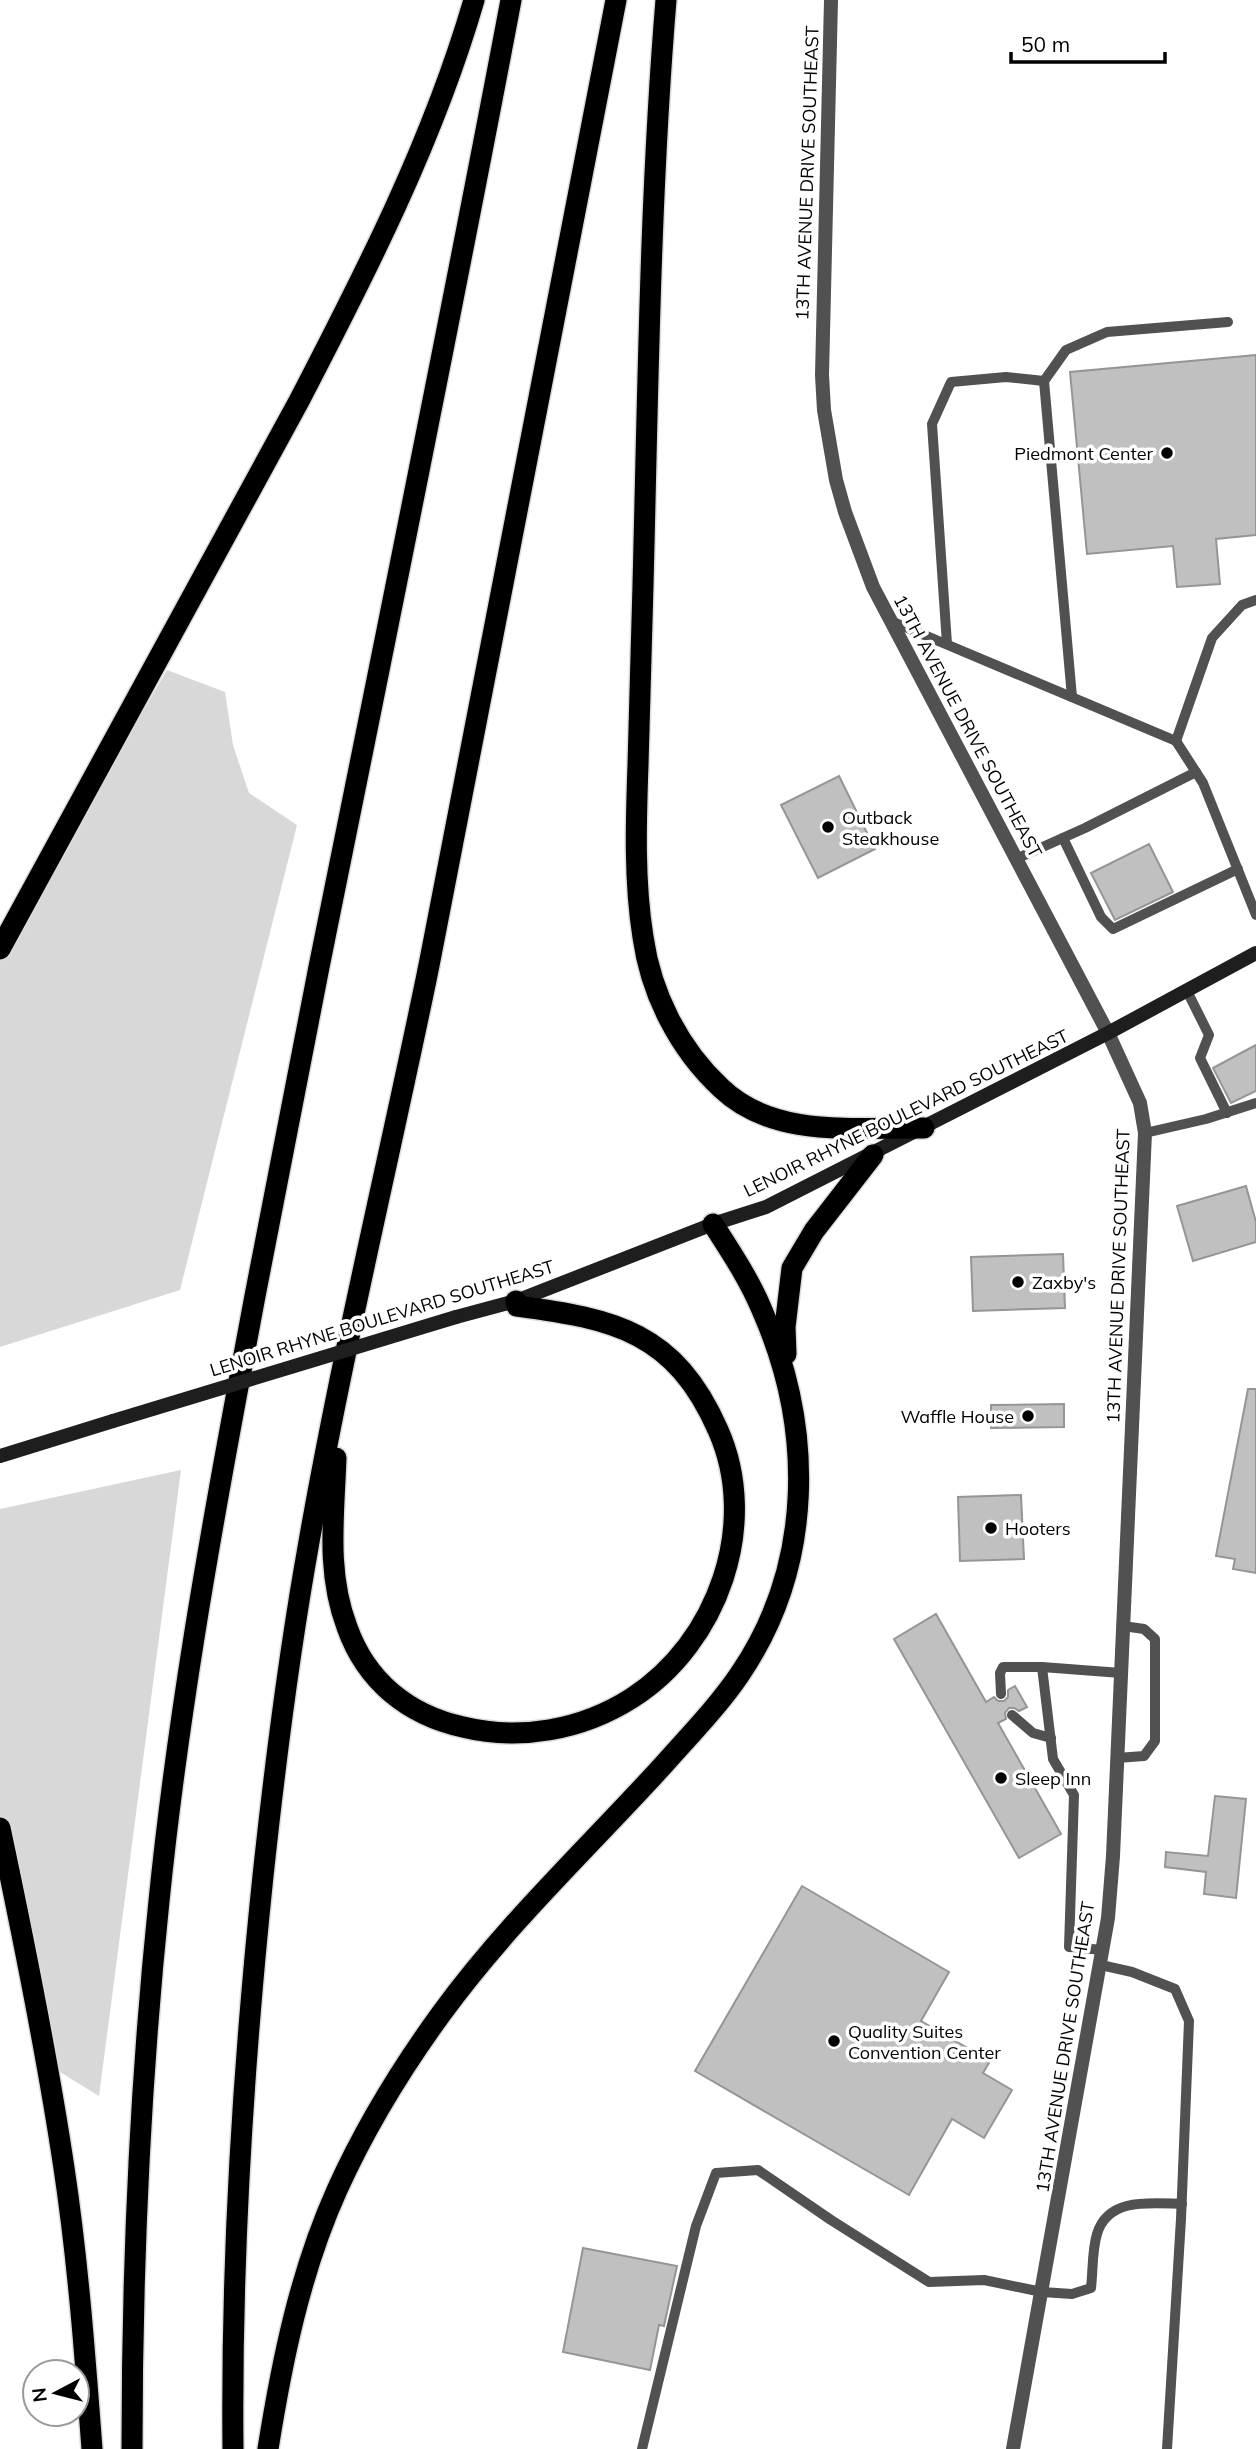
<svg xmlns="http://www.w3.org/2000/svg" width="1256" height="2449" font-family="Mulish,sans-serif">
<style>
.green{fill:#d8d8d8}
.building{fill:#c0c0c0;stroke:#959595;stroke-width:2}
.lines{fill:none;stroke-linecap:round;stroke-linejoin:round}
.highway-casing{stroke:#dbdbdb;stroke-width:24}
.lane{stroke:#515151;stroke-width:10}
.street{stroke:#515151;stroke-width:14}
.secondary{stroke:#1e1e1e;stroke-width:14}
.highway{stroke:#000;stroke-width:21}
.secondary-bridge{stroke:#1e1e1e;stroke-width:14}
.poi-dot{fill:#000;stroke:#fff;stroke-width:2.5}
.labels{text-anchor:middle;dominant-baseline:central;stroke-width:7;stroke-linejoin:round;paint-order:stroke}
.street-label{font-size:18px;fill:#000;stroke:#fff}
.poi-label{font-size:18px;fill:#000;stroke:#fff;text-anchor:start}
</style>
<rect width="100%" height="100%" fill="#fff"/>
<g class="green">
<polygon points="167,670 225,692 233,745 249,793 297,825 180,1290 0,1347 0,957"/>
<polygon points="181,1470 99,2096 47,2064 0,1828 0,1509"/>
</g>
<g class="building">
<polygon points="1256,355 1256,535 1216,539 1220,584 1177,587 1173,546 1087,554 1070,372"/>
<polygon points="839,776 875,849 818,878 781,805"/>
<polygon points="1149,844 1173,892 1115,920 1091,873"/>
<polygon points="1256,1045 1256,1091 1231,1103 1213,1068"/>
<polygon points="1246,1186 1256,1222 1256,1242 1193,1261 1177,1206"/>
<polygon points="1063,1254 1065,1308 973,1311 971,1257"/>
<polygon points="1248,1389 1256,1389 1256,1573 1233,1569 1235,1559 1216,1556"/>
<polygon points="1064,1404 1064,1427 991,1428 991,1405"/>
<polygon points="1021,1495 1024,1559 960,1561 958,1497"/>
<polygon points="936,1614 986,1702 994,1697 998,1701 1004,1701 1008,1697 1008,1690 1015,1686 1027,1707 1019,1711 1014,1708 1009,1708 1005,1713 1006,1719 998,1723 1061,1834 1019,1858 894,1639"/>
<polygon points="1215,1796 1246,1799 1236,1898 1204,1894 1206,1872 1165,1867 1166,1852 1208,1856"/>
<polygon points="802,1886 949,1972 921,2021 990,2061 983,2073 1012,2090 984,2138 952,2119 909,2195 695,2071"/>
<polygon points="583,2248 677,2266 664,2326 659,2325 650,2370 563,2352"/>
</g>
<g class="lines">
<defs>
<g id="highway">
<path d="M666 0C650 194 648 390 643 585 641 645 640 705 638 765 636 822 634 881 643 937 651 994 679 1049 721 1088 774 1139 856 1127 924 1128"/>
<path d="M0 949 299 401C366 272 433 141 474 0"/>
<polyline points="786,1354 785,1327 792,1268 814,1231 873,1155"/>
<path d="M336 1458C334 1516 326 1572 347 1627 366 1681 408 1715 463 1727 520 1741 582 1730 632 1698 718 1643 760 1524 718 1430 675 1332 615 1319 517 1306L516 1301"/>
<path d="M0 1828C24 1941 47 2054 64 2168 78 2261 85 2355 92 2449"/>
<path d="M132 2449C132 2266 140 2083 159 1901 177 1723 208 1547 241 1371 266 1236 292 1101 319 967 384 645 450 323 511 0"/>
<path d="M233 2449C231 2257 243 2067 263 1876 275 1764 289 1653 309 1542 342 1354 387 1168 426 980 492 654 553 327 616 0"/>
<path d="M268 2449C282 2361 300 2272 337 2190 365 2128 401 2069 441 2014 508 1922 591 1845 667 1761 692 1733 719 1705 740 1674 814 1565 814 1428 762 1310 749 1279 731 1252 713 1224"/>
</g>
</defs>
<use href="#highway" class="highway-casing"/>
<g class="lane">
<polyline points="891,621 1176,741 1203,783 1256,915"/>
<polyline points="947,644 932,424 951,382 1006,377 1044,381"/>
<polyline points="1072,697 1044,381 1066,350 1107,332 1228,322"/>
<polyline points="1176,741 1212,638 1242,605 1256,600"/>
<polyline points="1063,838 1101,917 1113,929 1238,869"/>
<polyline points="1016,859 1085,828 1196,772"/>
<polyline points="1187,991 1209,1035 1200,1058 1227,1113"/>
<polyline points="1145,1133 1206,1119 1256,1103"/>
<polyline points="1001,1694 1000,1673 1003,1667 1042,1667"/>
<polyline points="1012,1715 1033,1733 1051,1738"/>
<polyline points="1117,1758 1144,1756 1155,1741 1155,1639 1144,1629 1123,1626"/>
<polyline points="1103,1950 1069,1947 1074,1795 1053,1759 1042,1667 1121,1673"/>
<polyline points="1101,1965 1132,1972 1175,1989 1189,2021 1181,2219 1167,2449"/>
<path d="M642 2449 696 2226 716 2173 758 2170 831 2220 929 2282 984 2280 1042 2292 1072 2294 1091 2288C1093 2271 1092 2250 1097 2234 1108 2197 1151 2203 1182 2204"/>
</g>
<polyline class="street" points="831,0 822,375 824,410 836,480 845,512 873,587 1108,1033 1140,1103 1145,1133 1113,1856 1108,1918 1013,2449"/>
<g class="secondary">
<polyline points="456,1317 516,1301 713,1224 766,1207 1108,1033 1256,953"/>
<polyline points="0,1456 113,1421"/>
</g>
<use href="#highway" class="highway"/>
<polyline class="secondary-bridge" points="113,1421 456,1317"/>
</g>
<g class="poi-dot">
<circle cx="1167" cy="453" r="7"/>
<circle cx="828" cy="827" r="7"/>
<circle cx="1018" cy="1282" r="7"/>
<circle cx="1028" cy="1416" r="7"/>
<circle cx="991" cy="1528" r="7"/>
<circle cx="1001" cy="1778" r="7"/>
<circle cx="834" cy="2041" r="7"/>
</g>
<g class="labels">
<g class="street-label">
<text transform="translate(807 173) rotate(-88)">13TH AVENUE DRIVE SOUTHEAST</text>
<text transform="translate(968 726) rotate(62)">13TH AVENUE DRIVE SOUTHEAST</text>
<text transform="translate(906 1113) rotate(-26)">LENOIR RHYNE BOULEVARD SOUTHEAST</text>
<text transform="translate(1118 1276) rotate(-88)">13TH AVENUE DRIVE SOUTHEAST</text>
<text transform="translate(382 1318) rotate(-17)">LENOIR RHYNE BOULEVARD SOUTHEAST</text>
<text transform="translate(1065 2047) rotate(-81)">13TH AVENUE DRIVE SOUTHEAST</text>
</g>
<g class="poi-label">
<text x="1153" y="453" text-anchor="end">Piedmont Center</text>
<text x="842" y="817">Outback<tspan x="842" dy="21">Steakhouse</tspan></text>
<text x="1032" y="1282">Zaxby's</text>
<text x="1014" y="1416" text-anchor="end">Waffle House</text>
<text x="1005" y="1528">Hooters</text>
<text x="1015" y="1778">Sleep Inn</text>
<text x="848" y="2031">Quality Suites<tspan x="848" dy="21">Convention Center</tspan></text>
</g>
</g>
<g transform="translate(56 2393) rotate(263)"><circle r="33" fill="#ffffff" stroke="#999999" stroke-width="2"/>
<path d="M0-5L12 26L0 18L-12 26Z" fill="#000000"/>
<text y="-10" font-size="19" font-weight="bold" text-anchor="middle" fill="#000000">N</text>
</g>
<path d="M1011 52v10h154v-10" fill="none" stroke="#000000" stroke-width="3.5"/>
<text x="1021" y="52" font-size="21" fill="#000000" stroke="#ffffff" stroke-width="5" paint-order="stroke">50 m</text>
</svg>
